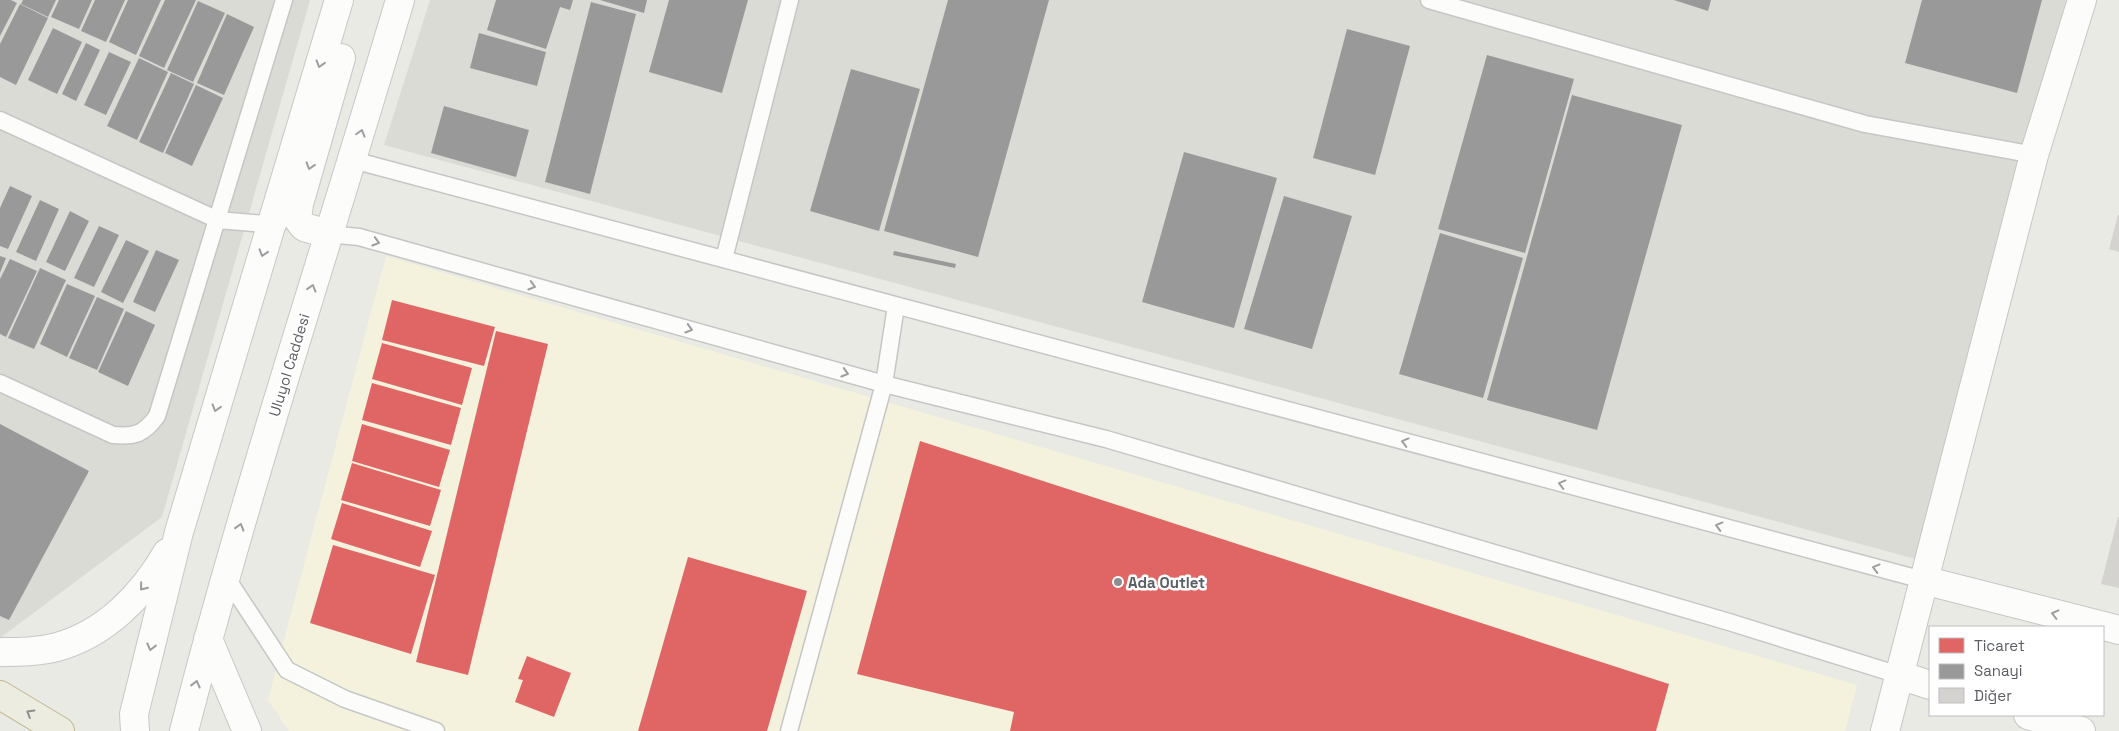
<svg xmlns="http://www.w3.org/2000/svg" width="2119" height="731" font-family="'Space Grotesk',sans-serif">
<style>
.commercial{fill:#f4f2dd}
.industrial{fill:#dbdbd6}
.shops{fill:#e06666}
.industry{fill:#999}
.building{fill:#d4d3d0}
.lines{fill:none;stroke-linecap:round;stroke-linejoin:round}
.lane-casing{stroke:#c6c7c5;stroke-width:19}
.street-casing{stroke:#c6c7c5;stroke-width:30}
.secondary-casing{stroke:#c7c7c6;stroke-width:30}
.highway-casing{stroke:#c1b892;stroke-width:30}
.lane{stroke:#fcfcfb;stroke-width:16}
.street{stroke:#fcfcfb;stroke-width:28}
.secondary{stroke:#fcfcfb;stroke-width:28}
.highway{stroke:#edece0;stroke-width:28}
.oneway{stroke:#9b9d9f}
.oneway2{stroke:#8d8f8e}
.poi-dot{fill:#8c8e90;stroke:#fff;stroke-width:2}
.labels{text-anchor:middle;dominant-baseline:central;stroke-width:5;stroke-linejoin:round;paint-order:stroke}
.street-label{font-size:15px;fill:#5a5d62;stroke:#fff}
.poi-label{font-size:15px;font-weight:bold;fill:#5a5d62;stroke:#fff;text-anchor:start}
</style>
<rect width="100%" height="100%" fill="#eaeae5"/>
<polygon class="commercial" points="386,256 1857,685 1845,731 289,731 268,700"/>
<g class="industrial">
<polygon points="0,0 310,0 162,517 0,638"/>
<polygon points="430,0 2066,0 1923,561 384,145"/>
</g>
<g class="shops">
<polygon points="392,300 495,327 484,366 382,340"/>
<polygon points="496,331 548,344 468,675 416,662"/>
<polygon points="382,343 472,368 462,405 372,379"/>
<polygon points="372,383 461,408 451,445 362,420"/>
<polygon points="362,424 450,450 439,487 352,461"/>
<polygon points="920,441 1669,684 1656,731 1010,731 1014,712 857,674"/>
<polygon points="352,463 441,490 430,526 341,500"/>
<polygon points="342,503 432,531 420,567 331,539"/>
<polygon points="333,545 435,575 411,654 310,623"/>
<polygon points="688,557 807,591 767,731 638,731"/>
<polygon points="527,656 571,673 554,717 515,702 523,680 518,679"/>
</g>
<g class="industry">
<polygon points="0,0 11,0 17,3 0,36"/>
<polygon points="23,0 56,0 48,17 21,4"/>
<polygon points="59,0 92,0 79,29 51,17"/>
<polygon points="95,0 125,0 106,42 81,31"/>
<polygon points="128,0 161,0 136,55 109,42"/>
<polygon points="165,0 196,0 164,68 139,56"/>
<polygon points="496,0 573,0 570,10 560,7 546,49 487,30"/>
<polygon points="600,0 647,0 644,13"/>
<polygon points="669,0 748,0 722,93 649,72"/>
<polygon points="948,0 1049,0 978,257 884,231"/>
<polygon points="1674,0 1711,0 1708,11"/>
<polygon points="1922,0 2042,0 2017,93 1905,63"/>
<polygon points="198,1 225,13 193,82 167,70"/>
<polygon points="591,2 636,14 590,194 545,182"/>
<polygon points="20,4 48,18 16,85 0,77 0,44"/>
<polygon points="227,14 254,27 224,95 197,83"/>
<polygon points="53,28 82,42 57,94 28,80"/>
<polygon points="1347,29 1410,46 1375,175 1313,158"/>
<polygon points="479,33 546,52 537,86 470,68"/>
<polygon points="86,43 100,50 76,101 62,94"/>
<polygon points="109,52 131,62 106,115 84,105"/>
<polygon points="1487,55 1574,79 1525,253 1438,229"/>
<polygon points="139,58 168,72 137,140 107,126"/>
<polygon points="851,69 920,89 879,231 810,211"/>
<polygon points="171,73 194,84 163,153 139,142"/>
<polygon points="196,85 223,98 192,166 165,153"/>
<polygon points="1572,95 1682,125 1597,430 1487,400"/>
<polygon points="444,106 529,130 516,177 431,153"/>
<polygon points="1184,152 1277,178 1234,328 1142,302"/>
<polygon points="10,186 32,196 8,249 0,246 0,208"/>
<polygon points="1284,196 1352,216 1312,349 1244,329"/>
<polygon points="40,200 59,209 36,261 16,252"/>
<polygon points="70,211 89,221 65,271 46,262"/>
<polygon points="99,226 119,235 94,287 74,278"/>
<polygon points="1440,233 1523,258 1483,398 1399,374"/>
<polygon points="126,240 149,251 123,303 101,292"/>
<polygon points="156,250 179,260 155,312 133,302"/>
<polygon points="894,251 956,264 955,268 893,255"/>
<polygon points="0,256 6,258 0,273"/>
<polygon points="10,259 37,271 6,337 0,334 0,279"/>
<polygon points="40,268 66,280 34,349 8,338"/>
<polygon points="67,284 95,296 67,357 40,344"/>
<polygon points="97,297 124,309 97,370 69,358"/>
<polygon points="126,311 155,325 128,386 98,372"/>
<polygon points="0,424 89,471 9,620 0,616"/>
</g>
<g class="building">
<polygon points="2118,215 2119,215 2119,252 2109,249"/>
<polygon points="2118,517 2119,517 2119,588 2101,584"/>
</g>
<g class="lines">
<defs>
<g id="lane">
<polyline points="1429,0 1865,124 2034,155"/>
<polyline points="0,120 218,220 278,225"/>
<polyline points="353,160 1923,580"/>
<polyline points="328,234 359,237 884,384 1106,439 1729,622 1899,675"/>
<polyline points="724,259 790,0"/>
<path d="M0 383 113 435C135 437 144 434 157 416L284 0"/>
<polyline points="226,577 287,670 345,699 436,731"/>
<polyline points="789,731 884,384 896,306"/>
</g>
<g id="street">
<polyline points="1923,580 2119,630"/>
<polyline points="1899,675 1930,685"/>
<polyline points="2028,715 2081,731"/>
<polyline points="1885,731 2034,155 2082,0"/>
</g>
<g id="secondary">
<polyline points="328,234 304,227 297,218 299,204 341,58"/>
<polyline points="208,639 247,731"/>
<path d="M0 652C19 652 38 652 57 647 105 634 143 595 167 553"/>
<polyline points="135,731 134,714 179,532 339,0"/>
<path d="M184 731C247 485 328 244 400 0"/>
</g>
<polyline id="highway" points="0,695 60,731"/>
</defs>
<use href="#lane" class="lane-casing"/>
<use href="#street" class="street-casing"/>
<use href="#secondary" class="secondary-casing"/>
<use href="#highway" class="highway-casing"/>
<use href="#lane" class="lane"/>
<use href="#street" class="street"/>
<use href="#secondary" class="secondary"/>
<use href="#highway" class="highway"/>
</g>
<defs><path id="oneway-chevron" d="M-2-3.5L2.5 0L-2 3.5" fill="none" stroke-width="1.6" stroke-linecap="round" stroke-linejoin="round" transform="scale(1.25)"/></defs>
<g class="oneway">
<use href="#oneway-chevron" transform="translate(320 64) rotate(107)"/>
<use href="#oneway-chevron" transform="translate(361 133) rotate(-74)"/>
<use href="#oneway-chevron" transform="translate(310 166) rotate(107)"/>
<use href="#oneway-chevron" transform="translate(376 242) rotate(16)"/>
<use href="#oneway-chevron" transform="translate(263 253) rotate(107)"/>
<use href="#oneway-chevron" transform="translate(532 286) rotate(16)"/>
<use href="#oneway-chevron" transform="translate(312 288) rotate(-73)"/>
<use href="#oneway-chevron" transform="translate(689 329) rotate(16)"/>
<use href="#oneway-chevron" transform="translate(845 373) rotate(16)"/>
<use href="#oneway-chevron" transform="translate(216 408) rotate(107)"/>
<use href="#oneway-chevron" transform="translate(1405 442) rotate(-165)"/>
<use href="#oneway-chevron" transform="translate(1562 484) rotate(-165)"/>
<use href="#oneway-chevron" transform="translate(1719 526) rotate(-165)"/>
<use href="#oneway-chevron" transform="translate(240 527) rotate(-73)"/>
<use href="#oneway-chevron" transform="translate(1876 568) rotate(-165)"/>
<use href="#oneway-chevron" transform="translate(143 587) rotate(129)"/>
<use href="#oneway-chevron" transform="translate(2055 614) rotate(-166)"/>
<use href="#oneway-chevron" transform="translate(151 647) rotate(104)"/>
<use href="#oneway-chevron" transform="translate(196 684) rotate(-76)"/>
</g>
<use class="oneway2" href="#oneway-chevron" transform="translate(30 713) rotate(-149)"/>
<circle class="poi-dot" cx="1118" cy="582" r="5"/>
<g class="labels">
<g class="street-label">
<text transform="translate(289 365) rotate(-73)">Uluyol Caddesi</text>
</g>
<g class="poi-label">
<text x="1128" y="582">Ada Outlet</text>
</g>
</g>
<rect x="1929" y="626" width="175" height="90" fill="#ffffff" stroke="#bdbec0"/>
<rect x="1939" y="638" width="25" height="15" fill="#e06666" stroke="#bdbec0"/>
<text x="1974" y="651" font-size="15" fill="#5a5d62">Ticaret</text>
<rect x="1939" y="664" width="25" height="15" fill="#999999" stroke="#bdbec0"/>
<text x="1974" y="676" font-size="15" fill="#5a5d62">Sanayi</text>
<rect x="1939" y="688" width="25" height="15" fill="#d4d3d0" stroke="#bdbec0"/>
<text x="1974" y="701" font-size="15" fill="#5a5d62">Diğer</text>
</svg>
